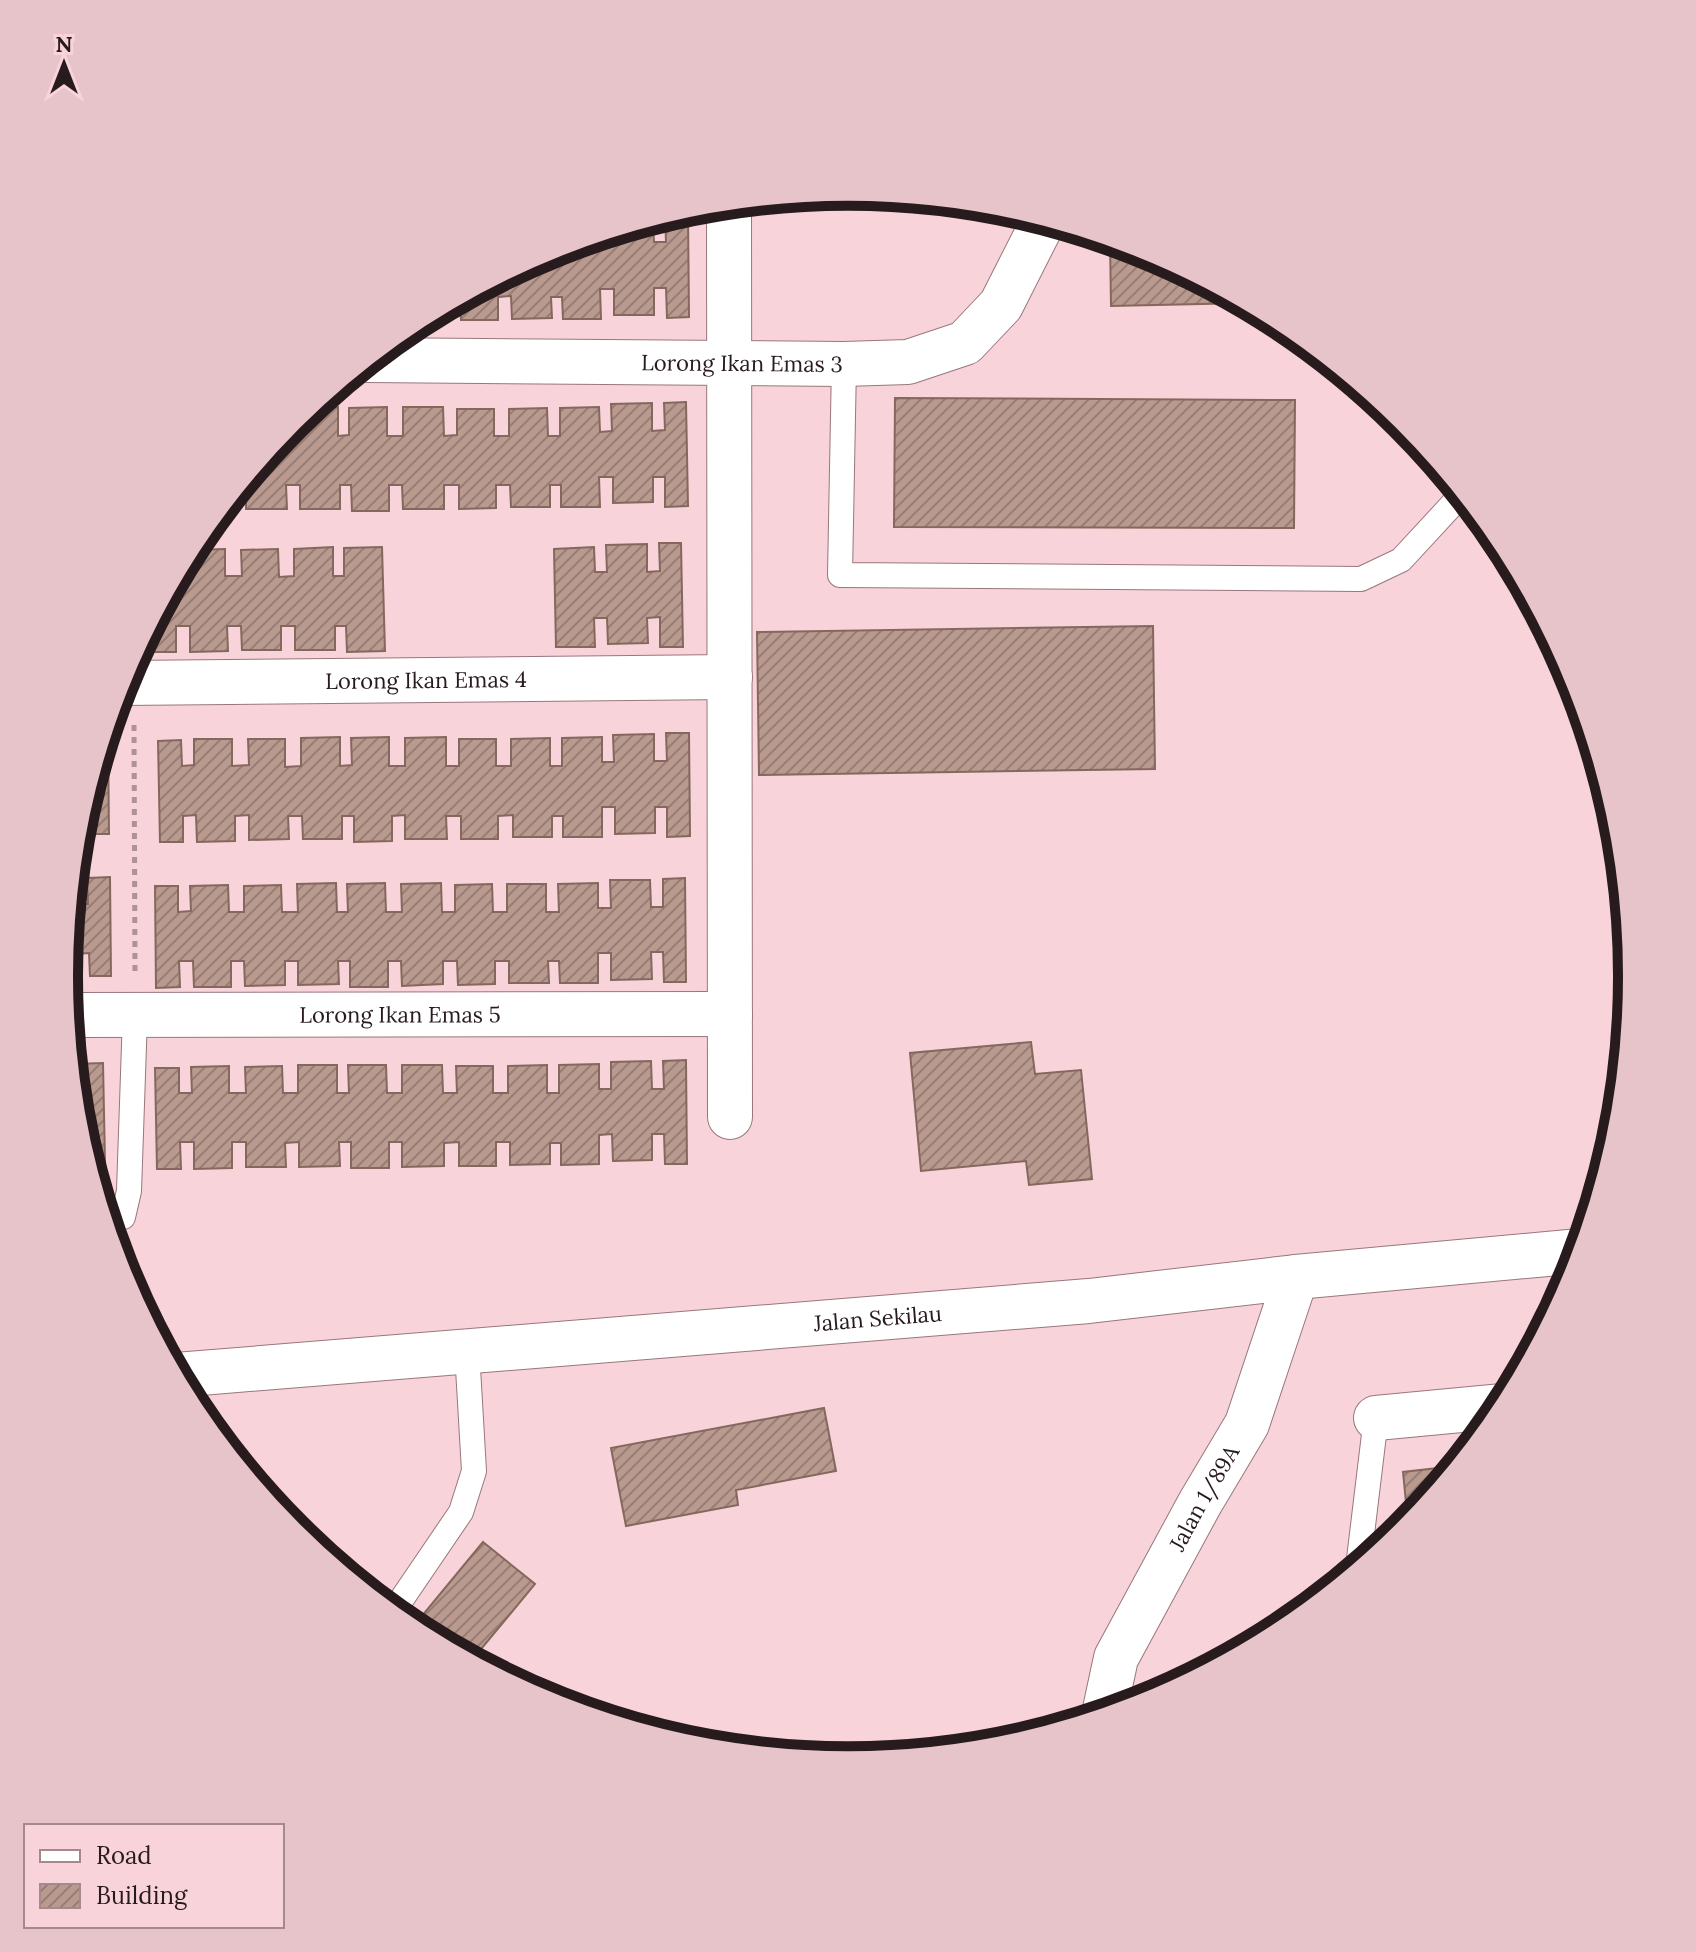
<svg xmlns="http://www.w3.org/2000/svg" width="1696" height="1952" font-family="Lora,serif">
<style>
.building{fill:url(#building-hatch);stroke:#85685d;stroke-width:2}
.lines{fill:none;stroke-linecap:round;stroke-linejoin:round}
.lane-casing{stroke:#98777c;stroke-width:26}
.street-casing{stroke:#98777c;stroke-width:46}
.secondary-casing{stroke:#98777c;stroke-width:46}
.path{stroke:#ae9296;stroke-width:5;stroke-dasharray:6 6;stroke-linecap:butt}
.lane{stroke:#fff;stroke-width:24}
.street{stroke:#fff;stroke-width:44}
.secondary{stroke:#fff;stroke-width:44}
.labels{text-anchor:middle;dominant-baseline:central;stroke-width:8;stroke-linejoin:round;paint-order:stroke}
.street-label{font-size:22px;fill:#281b1d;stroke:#f8d3d9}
.rim{fill:none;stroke:#281b1d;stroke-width:10}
</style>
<defs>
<pattern id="building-hatch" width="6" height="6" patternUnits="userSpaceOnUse" patternTransform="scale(2)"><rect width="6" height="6" fill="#ba9a8f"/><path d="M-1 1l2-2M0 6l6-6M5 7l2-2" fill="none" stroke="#977d74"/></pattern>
</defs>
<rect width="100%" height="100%" fill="#f8d3d9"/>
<g class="building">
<polygon points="671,214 688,214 689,317 667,318 666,288 654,288 654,315 614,315 614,289 600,289 601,319 563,319 562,297 551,297 552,318 512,319 511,296 498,297 498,320 461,320 460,299 548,252 601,236 601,243 613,243 613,232 653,220 654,242 666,242 665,216"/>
<polygon points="1110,240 1148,252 1245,303 1111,306"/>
<polygon points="446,306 446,320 419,320"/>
<polygon points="895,398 1295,400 1294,528 894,527"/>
<polygon points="686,402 688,506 665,507 665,477 653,477 653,502 613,503 613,477 599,477 600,507 561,507 561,485 550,485 550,507 511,507 510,485 496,485 496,508 459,509 459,485 444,485 444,509 403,509 402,485 389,485 389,511 352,511 351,485 340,485 340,509 300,509 300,485 286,485 287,509 246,509 246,485 242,485 283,434 283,436 299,436 299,417 311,408 338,407 338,436 349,435 349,408 387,407 387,436 403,436 403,407 443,407 444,436 457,435 457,409 494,409 494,436 509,436 509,409 547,408 548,436 560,436 560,408 599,407 600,432 612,431 611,404 652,403 652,431 665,430 664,403"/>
<polygon points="659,543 681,543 683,647 660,647 660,617 647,618 648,643 608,644 607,618 594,618 595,647 556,647 554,549 594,547 595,572 607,572 606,545 647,544 647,572 660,571"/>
<polygon points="333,547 333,576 344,576 344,548 382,547 385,651 347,652 346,626 335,626 335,650 295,650 295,626 281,626 281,650 242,650 241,626 227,626 228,651 190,652 190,626 176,626 176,652 153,652 152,622 177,576 188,576 187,557 191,550 225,549 225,576 242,576 241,550 278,549 279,577 294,576 294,549"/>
<polygon points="1153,626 1155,769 759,775 757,632"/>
<polygon points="666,733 689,733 690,836 667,837 667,807 655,807 655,833 615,834 615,807 602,807 602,837 563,837 563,816 552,816 552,837 513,837 513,815 498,816 498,839 461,839 461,816 446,816 447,839 405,839 405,815 392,816 392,841 354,842 354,816 342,816 342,839 303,839 302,816 288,816 289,839 249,840 249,815 235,816 235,841 197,842 196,815 183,816 183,842 160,842 158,741 181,740 182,766 194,765 194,739 232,739 232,766 249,765 248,739 285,739 285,767 301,766 301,738 340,737 340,766 352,765 351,738 389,737 389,766 405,766 405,738 446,737 446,766 459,766 459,739 496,739 496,766 511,766 511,739 550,738 550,766 562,766 562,738 602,737 602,762 614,762 613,735 654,734 654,761 667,761"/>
<polygon points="106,735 108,735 109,834 88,834 88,812 83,812"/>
<polygon points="110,877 111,976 90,976 89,953 75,954 75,976 64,977 73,882 73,904 88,904 87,878"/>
<polygon points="685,878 686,982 664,982 663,952 651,952 652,979 611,980 611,953 598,953 598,983 560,983 559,961 548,961 549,983 509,983 509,961 495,961 495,984 458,985 457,961 443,961 443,984 402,986 401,961 388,961 388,987 350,987 350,961 338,961 339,984 298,985 298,961 285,961 285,985 245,986 244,961 231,961 231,987 194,987 193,961 179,961 180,987 156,988 155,886 178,886 178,912 191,911 190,886 228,885 229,912 244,912 244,886 281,885 282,912 298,912 297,884 336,883 337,912 348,912 347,884 385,883 386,912 402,912 401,884 441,883 442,912 455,912 455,885 492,884 493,912 507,912 507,884 546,884 546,912 559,912 558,884 598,883 598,908 611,908 610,880 650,880 651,907 663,907 663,879"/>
<polygon points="1031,1042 1035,1074 1081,1070 1092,1179 1029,1185 1026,1161 921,1171 910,1053"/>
<polygon points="686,1060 687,1164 665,1164 664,1134 652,1134 652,1160 613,1161 612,1134 599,1135 599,1164 561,1165 561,1143 550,1143 550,1164 510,1165 510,1142 496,1142 496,1166 459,1166 459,1142 444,1143 444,1166 402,1167 402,1142 389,1142 389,1168 351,1168 351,1142 339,1142 340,1166 299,1167 299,1142 285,1143 286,1167 246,1167 246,1142 232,1142 232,1168 194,1169 194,1142 180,1142 181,1169 157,1169 155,1068 179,1068 179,1093 192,1093 191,1067 229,1066 229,1093 246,1093 245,1067 282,1066 283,1093 298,1093 298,1065 337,1065 337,1093 349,1093 348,1065 386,1065 387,1093 402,1093 402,1065 442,1065 443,1093 457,1093 456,1066 493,1066 493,1093 508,1093 508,1066 547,1065 547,1093 559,1093 559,1065 599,1064 599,1089 611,1089 611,1062 651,1061 652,1089 664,1089 663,1061"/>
<polygon points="103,1063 105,1162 89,1162 79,1129 73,1064"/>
<polygon points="824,1408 836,1471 736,1490 738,1505 626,1526 611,1448"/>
<polygon points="1455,1466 1408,1523 1403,1472"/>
<polygon points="483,1542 535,1584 472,1660 412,1628"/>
</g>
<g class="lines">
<defs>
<g id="lane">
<polyline points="844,364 840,575 1361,579 1401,560 1462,494"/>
<polyline points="107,1222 123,1217 129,1191 135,1016"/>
<polyline points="1358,1567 1376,1418"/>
<polyline points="393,1612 461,1512 474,1471 467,1351"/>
</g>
<g id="street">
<polyline points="729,204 730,1117"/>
<path id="s1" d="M368 360 844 364 908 362 965 343 1001 305 1044 220"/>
<path id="s2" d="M122 683 730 677"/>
<path id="s3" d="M68 1015 730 1014"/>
<polyline points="1376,1418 1503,1406"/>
<path id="s4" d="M1104 1714 1116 1658 1200 1503 1247 1424 1296 1277"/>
</g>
<g id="secondary">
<path id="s5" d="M176 1375 1089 1301 1296 1277 1580 1251"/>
</g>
</defs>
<use href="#lane" class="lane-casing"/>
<use href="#street" class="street-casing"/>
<use href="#secondary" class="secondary-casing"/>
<polyline class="path" points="134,725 135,975"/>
<use href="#lane" class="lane"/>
<use href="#street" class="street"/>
<use href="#secondary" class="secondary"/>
</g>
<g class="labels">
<g class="street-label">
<text stroke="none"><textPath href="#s1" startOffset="374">Lorong Ikan Emas 3</textPath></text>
<text stroke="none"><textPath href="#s2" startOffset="304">Lorong Ikan Emas 4</textPath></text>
<text stroke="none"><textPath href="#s3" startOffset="332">Lorong Ikan Emas 5</textPath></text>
<text stroke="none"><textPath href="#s5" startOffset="704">Jalan Sekilau</textPath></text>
<text stroke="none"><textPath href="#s4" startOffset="240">Jalan 1/89A</textPath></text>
</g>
</g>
<path d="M0 0H1696V1952H0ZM78 976a770 770 0 1 1 1540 0a770 770 0 1 1-1540 0Z" fill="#e7c4ca" fill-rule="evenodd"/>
<path class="rim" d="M78 976a770 770 0 1 1 1540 0a770 770 0 1 1-1540 0Z"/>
<rect x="24" y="1824" width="260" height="104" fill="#f8d3d9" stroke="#a5898e" stroke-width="2"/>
<rect x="40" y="1850" width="40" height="12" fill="#ffffff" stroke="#a5898e" stroke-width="2"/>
<text x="96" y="1864" font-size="24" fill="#281b1d">Road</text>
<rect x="40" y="1884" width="40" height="24" fill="url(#building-hatch)" stroke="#a5898e" stroke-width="2"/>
<text x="96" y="1904" font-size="24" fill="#281b1d">Building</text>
<g transform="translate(64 64)" stroke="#f8d3d9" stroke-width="6" paint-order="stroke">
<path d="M0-6L14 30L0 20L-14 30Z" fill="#281b1d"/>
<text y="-12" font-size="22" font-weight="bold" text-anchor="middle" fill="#281b1d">N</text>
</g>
</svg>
